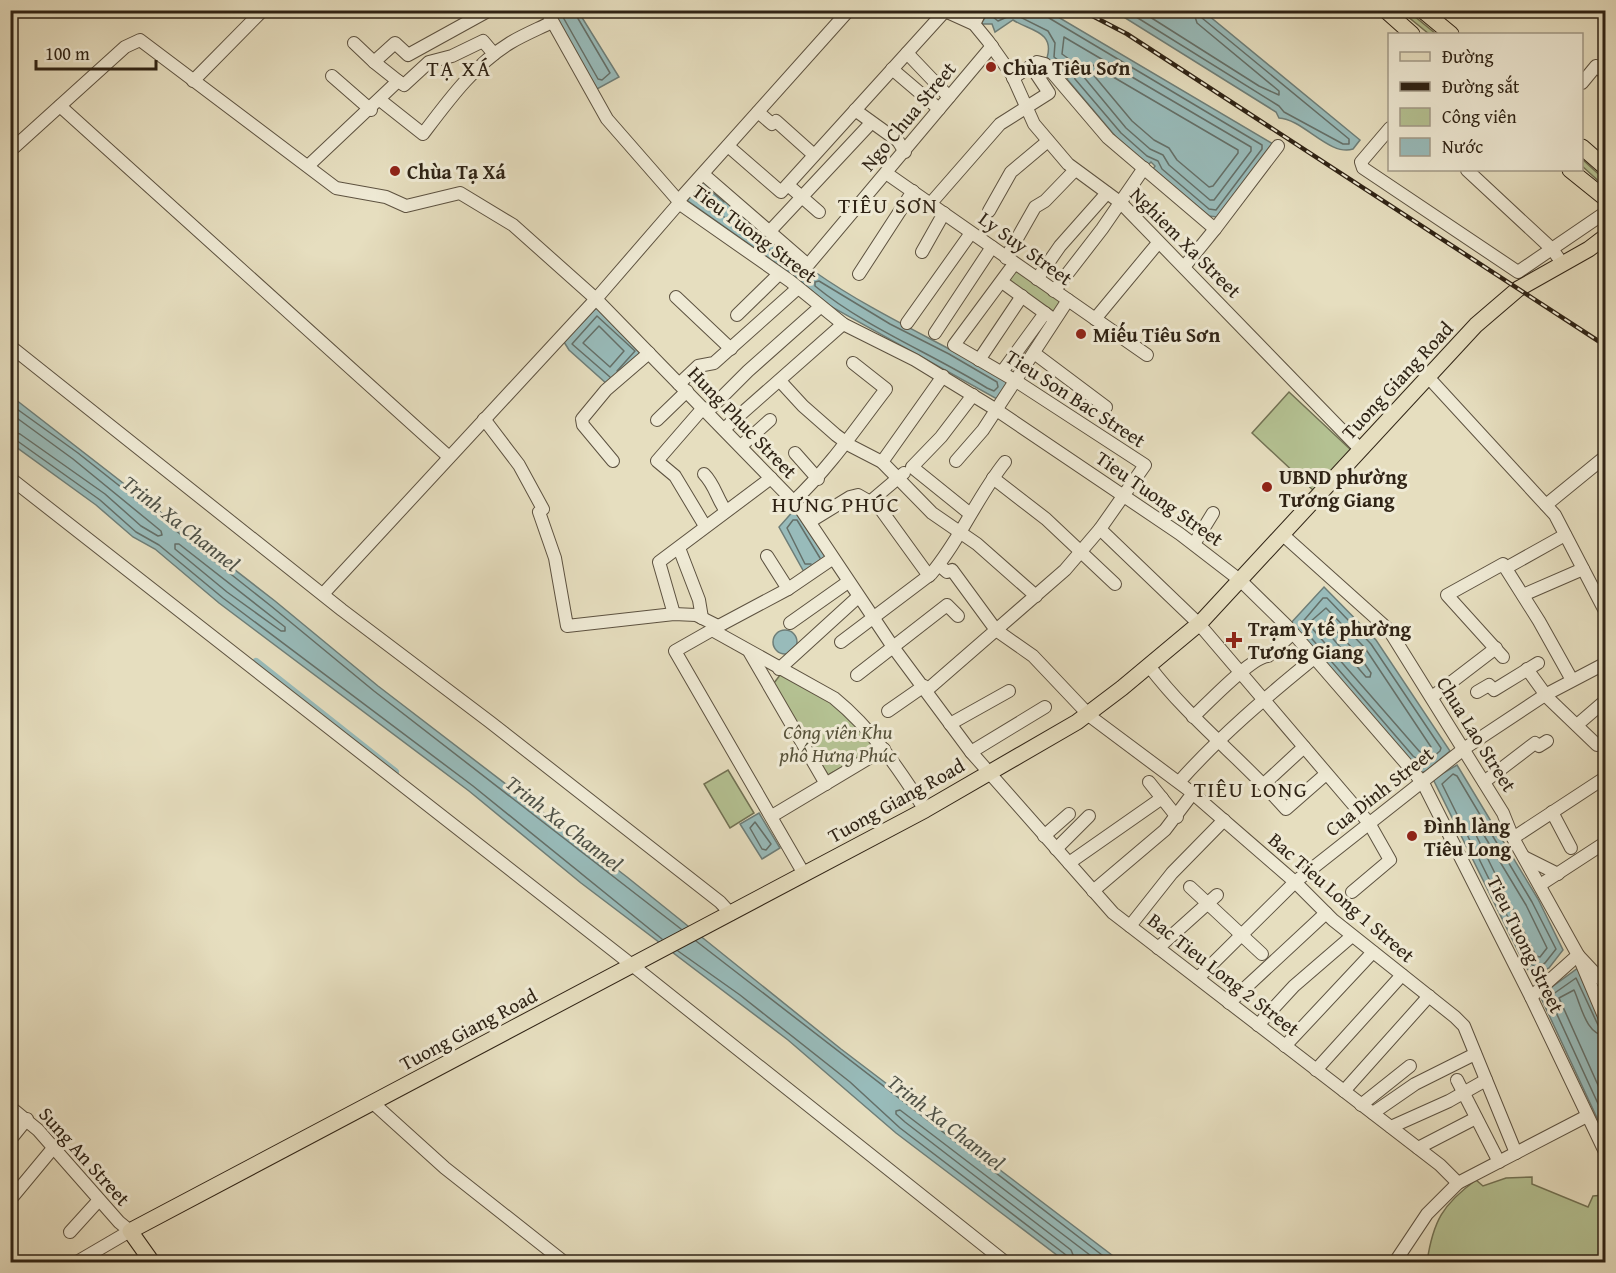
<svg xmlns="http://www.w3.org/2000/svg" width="1616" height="1273" font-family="'Gentium Book Plus',serif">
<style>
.green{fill:#b4c192;stroke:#727254;stroke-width:1.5}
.water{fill:#98bbba;stroke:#6e7e78;stroke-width:1.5}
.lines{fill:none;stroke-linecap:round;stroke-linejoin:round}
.shore{stroke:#646f68;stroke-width:1.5}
.canal{stroke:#98bbba;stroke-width:8}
.minor-casing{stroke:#5d5240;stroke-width:14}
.major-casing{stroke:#2f2315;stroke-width:17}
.minor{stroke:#efead5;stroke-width:12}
.major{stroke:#e6debf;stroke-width:15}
.rail-casing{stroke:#2f2315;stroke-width:4.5}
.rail{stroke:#efead5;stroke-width:2;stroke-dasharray:7;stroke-linecap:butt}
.poi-dot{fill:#8f2418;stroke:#efead5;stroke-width:2}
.labels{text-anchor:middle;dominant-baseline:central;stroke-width:6;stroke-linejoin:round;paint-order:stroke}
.poi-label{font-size:20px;font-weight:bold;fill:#2f2315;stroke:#efead5;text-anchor:start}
.street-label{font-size:20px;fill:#2f2315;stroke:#efead5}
.park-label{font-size:20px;font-style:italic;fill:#57523a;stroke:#efead5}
.water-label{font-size:21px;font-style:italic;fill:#4e5147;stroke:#efead5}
.quarter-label{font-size:22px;letter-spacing:1.5px;fill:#2f2315;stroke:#efead5}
</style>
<rect width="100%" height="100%" fill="#e6debf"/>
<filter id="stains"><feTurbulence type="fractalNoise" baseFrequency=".00333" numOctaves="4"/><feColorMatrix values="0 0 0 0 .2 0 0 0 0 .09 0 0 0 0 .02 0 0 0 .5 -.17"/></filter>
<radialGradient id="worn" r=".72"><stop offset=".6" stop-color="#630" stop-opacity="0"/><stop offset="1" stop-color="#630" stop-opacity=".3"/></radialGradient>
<g class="green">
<polygon points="1401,11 1408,11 1436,34 1429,34"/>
<polygon points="1582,159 1605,180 1605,187 1582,166"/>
<polygon points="1015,267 1063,301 1056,315 1004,281"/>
<polygon points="1289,392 1351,450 1314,491 1252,433"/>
<path d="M780 675C805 678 868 724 873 750L828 775 776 692 774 683Z"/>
<polygon points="728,770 754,813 730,828 704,784"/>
<path d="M1532 1177V1184L1588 1207 1593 1196 1605 1195V1262H1427C1433 1221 1443 1204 1476 1180L1483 1186 1506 1178Z"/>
</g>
<g class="water">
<polygon points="556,11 578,11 619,77 597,89 553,12"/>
<path d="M989 11H1048L1273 144 1217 217 1209 216 1153 169 1155 166 1151 162 1148 165 1116 137 1067 79 1069 76 1065 72 1063 74 1047 58C1055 31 1030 31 1013 20L995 32 992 24H981Z"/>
<path d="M1114 11H1203L1360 140 1353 149C1330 157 1303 119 1279 118L1276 112Z"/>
<path d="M704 177C740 209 775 245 815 272 875 314 943 343 1005 380L1007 383 997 399 830 306 787 271 688 201 685 197Z"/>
<polygon points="597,307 642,355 607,384 569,350 564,342"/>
<polygon points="11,396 275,601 378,686 627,877 841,1049 1121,1262 1066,1262 896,1133 788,1040 581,883 469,791 219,603 155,549 133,537 96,505 12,444"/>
<polygon points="796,508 829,557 804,572 779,527"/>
<polygon points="1324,587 1376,640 1450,751 1426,771 1421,773 1290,624"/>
<circle cx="785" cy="642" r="12"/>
<polygon points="1457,765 1538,899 1563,950 1549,968 1533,976 1526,967 1433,779"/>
<polygon points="759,813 780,848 762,859 740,824"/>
<polygon points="1578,968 1605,1029 1605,1135 1541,998 1545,992"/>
</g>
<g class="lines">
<g class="shore">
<polyline points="559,10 598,79 602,80 610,73 573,10"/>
<polyline points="994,10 993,17 998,21 1014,14 1048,31 1055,43 1054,57 1070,69 1075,79 1121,133 1147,156 1158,161 1162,169 1209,209 1216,210 1262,149 1262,145 1049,18 1046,10"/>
<polyline points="1125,10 1279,106 1284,112 1343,144 1349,144 1349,139 1202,18 1200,10"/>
<polyline points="1139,10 1259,86 1279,95 1279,91 1197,23 1193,10"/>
<polygon points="1064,37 1251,147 1251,151 1214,200 1210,200 1169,165 1163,155 1150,149 1126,128 1083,76 1076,64 1062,54"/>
<polygon points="1091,64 1238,150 1238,153 1213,186 1209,187 1177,160 1169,148 1154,140 1132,121 1091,72"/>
<polyline points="724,202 705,186 694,195 783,260 785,256 781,251"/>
<path d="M815 282 819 281 890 324 949 354 997 382 998 387 994 391 987 388C931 353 866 328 815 286Z"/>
<polygon points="599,326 624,351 610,367 583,343"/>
<polyline points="610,377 572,344 597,316 635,351 617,371"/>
<polyline points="10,404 78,453 271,606 374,691 681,929"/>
<polyline points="10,413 73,459 161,531 162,535 158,536 141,526 105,494 20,434 10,431"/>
<polyline points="10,439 16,440 100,500 136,532 159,545 223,598 473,786 662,939"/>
<polygon points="175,544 179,544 285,627 285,631 281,631 227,592 175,549"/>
<polyline points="811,564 805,564 787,528 793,520 797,520 820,558"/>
<polygon points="1323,598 1327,598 1371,644 1441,748 1440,751 1425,764 1413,756 1300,625"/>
<polygon points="1326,608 1365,648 1431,747 1425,754 1419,751 1310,626 1310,622"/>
<polygon points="1322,622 1327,622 1358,654 1371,673 1370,677 1366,677 1322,626"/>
<polygon points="1453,774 1457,776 1532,902 1556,949 1545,963 1537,968 1531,964 1442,784"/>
<polygon points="1472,821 1476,822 1526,905 1547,948 1540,957 1536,956 1471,825"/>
<polygon points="755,822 771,844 766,850 762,849 750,828"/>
<polyline points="696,941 1111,1262"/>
<polyline points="678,951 740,995 850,1082 900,1128 1066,1255 1069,1262"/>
<polyline points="1606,1029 1598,1025 1576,978 1549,997 1606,1121"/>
<path d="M1606 1036C1586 1035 1581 1005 1574 990L1559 998 1606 1103"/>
<polyline points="1076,1262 1071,1250 905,1122 896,1114 896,1111 900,1110 1099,1262"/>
</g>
<polyline class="canal" points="256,662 395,772"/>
<defs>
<g id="minor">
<polyline points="546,10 607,119 683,206 790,281 843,324 915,360 995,409 1180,534 1241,581 1286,625 1423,783 1531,997 1606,1154"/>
<polyline points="943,10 974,24 988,41 1012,75 1034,124 1068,164 1121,203 1361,450"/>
<polyline points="974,24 981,10"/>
<polyline points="354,43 374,62"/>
<polyline points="907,53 949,97"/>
<polyline points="892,69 939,109"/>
<polyline points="332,76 371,110"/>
<polyline points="1013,78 1037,62 1045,64 1108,138 1215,229 1184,267"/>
<polyline points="193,81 263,10"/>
<polyline points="398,81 374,62 395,43 408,55 486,12"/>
<polyline points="1582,83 1596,66 1606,74"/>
<path d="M380 100 423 134C448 101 474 65 510 43 523 35 538 29 552 22"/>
<polyline points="60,106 449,457"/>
<polyline points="855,110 898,141 905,152"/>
<polyline points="758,112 772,124 776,121 814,155"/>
<polyline points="1390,128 1361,162 1363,168 1518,272 1606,212"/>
<polyline points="728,146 781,192 945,11"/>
<polyline points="10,151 125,47 140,40 336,188 386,197 406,206 460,193 513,225 596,299 323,594"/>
<polyline points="308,166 398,81 404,85 429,62 452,56 483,41 494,54"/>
<polyline points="1467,170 1552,249 1562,263"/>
<polyline points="886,173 1068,300 983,430 956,461"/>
<polyline points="703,174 808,265 992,46"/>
<polyline points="788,185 819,212"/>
<polyline points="679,200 849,10"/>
<polyline points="680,202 596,299 800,508 893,647 971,752 1113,913 1440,1165 1458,1183"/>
<polyline points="931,203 1000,124 1049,93 1031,66"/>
<polyline points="989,211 1011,172 1048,141"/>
<polyline points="1215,229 1278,146"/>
<polyline points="770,231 871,123"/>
<polyline points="922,252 944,213"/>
<polyline points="1006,258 1035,207 1045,201 1075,170"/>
<polyline points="1014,264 954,345 1016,381 1145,465 1100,529 1065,570 996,630 1033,656 1088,714"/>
<polyline points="859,274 913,191"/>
<polyline points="1037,279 1060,246 1107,193"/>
<polyline points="1002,282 1049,316"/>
<polyline points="1054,291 1102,229 1144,168"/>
<polyline points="676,297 731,349"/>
<polyline points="1068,300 1147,355"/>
<polyline points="737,315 779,274"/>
<polyline points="1095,319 1158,243"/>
<polyline points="907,323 971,233"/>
<polyline points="935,333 992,247"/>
<polyline points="10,346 342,610 490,722 720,902 731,914"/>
<polyline points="1034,353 1106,407"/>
<polyline points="979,360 1022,296"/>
<polyline points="1002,372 1045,313"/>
<polyline points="1428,377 1555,515 1606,613"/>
<polyline points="780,381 803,406 836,435 851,446 882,462 932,513 977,544 1036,596"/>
<polyline points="679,384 698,366 714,363 798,288"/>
<polyline points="703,408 657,461 675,476 705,526"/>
<polyline points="707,412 748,371 820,307"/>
<polyline points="484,419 519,465 543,509 539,512 555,558 567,626 674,614 696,615 718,626"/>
<polyline points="657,420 687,391"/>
<polyline points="724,429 843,324"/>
<polyline points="741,446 770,420"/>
<polyline points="795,453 818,479"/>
<polyline points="613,461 583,425 582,419 606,390 649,353"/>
<polyline points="882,462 943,376"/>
<path d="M704 474C715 485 717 499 726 511"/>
<polyline points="10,478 632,965 1005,1262"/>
<polyline points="993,478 1046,519 1115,584"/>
<path d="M794 501C830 467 856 428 886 389L853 363"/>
<polyline points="871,501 904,473"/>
<polyline points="1546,505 1606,456"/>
<polyline points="969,513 912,467 941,437 973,395"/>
<polyline points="811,521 850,497 858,495 879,507 929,576"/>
<polyline points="1100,529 1199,624 1369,823 1390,860 1352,892"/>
<polyline points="1283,535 1389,630 1503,813 1513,838 1578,955 1606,1021"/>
<polyline points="1194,544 1213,513"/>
<polyline points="679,548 699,600 702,618"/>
<polyline points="767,556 788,589"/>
<polyline points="1506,568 1565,535"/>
<polyline points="1523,595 1583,569"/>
<polyline points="674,614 659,562 771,478"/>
<polyline points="790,623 848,582"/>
<polyline points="713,629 788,589 832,559"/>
<path d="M841 642 931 574C960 540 977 497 1005 462"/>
<polyline points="750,653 826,784"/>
<polyline points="1503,657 1447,595 1503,564 1539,621 1572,680"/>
<path d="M1149 666C1190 720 1241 758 1286 809L1326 774"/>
<polyline points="779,669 858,597"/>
<polyline points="1527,669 1548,698 1597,745"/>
<polyline points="857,675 947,605 958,616"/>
<polyline points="927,690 996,630 952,570 947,572 939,565"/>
<polyline points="1477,692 1489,685 1494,690 1538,663"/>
<polyline points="1432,697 1496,648"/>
<polyline points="888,711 924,686"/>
<polyline points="1087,714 1190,791 1295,882 1333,920 1455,1017 1464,1026 1516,1153"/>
<path d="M1193 717C1207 704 1251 657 1268 656L1293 633"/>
<polyline points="950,724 1009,691"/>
<polyline points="1577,725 1606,700"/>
<polyline points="971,752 1045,707"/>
<polyline points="1149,782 1177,817"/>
<path d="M1179 782C1220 736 1266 697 1314 658"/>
<polyline points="1484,782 1535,743 1539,746 1547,741"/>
<polyline points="1264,784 1304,747"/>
<polyline points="1552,812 1571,848"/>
<polyline points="772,816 884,749"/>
<polyline points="1044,836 1069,814"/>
<polyline points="1513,838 1606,777"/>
<polyline points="1056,849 1089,816"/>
<polyline points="1524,857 1558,874"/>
<polyline points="1069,863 1162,798"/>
<path d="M804 874 675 651 712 630 834 698C872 729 899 769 925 810"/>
<polyline points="1540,885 1606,842"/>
<polyline points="1190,887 1262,954"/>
<polyline points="1093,891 1165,830 1193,793"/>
<polyline points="1130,926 1172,873 1224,820"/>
<polyline points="1158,948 1217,895"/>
<polyline points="1198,978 1295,882 1465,748 1545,695 1606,663"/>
<polyline points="1531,997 1578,955 1606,985"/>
<polyline points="1229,1003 1326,913"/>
<polyline points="1258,1025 1294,986 1352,936"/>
<polyline points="1285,1046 1373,952"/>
<polyline points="1316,1070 1402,975"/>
<polyline points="1457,1080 1499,1162"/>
<polyline points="1344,1091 1429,996"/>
<polyline points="373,1103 445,1168 564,1262"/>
<polyline points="1361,1105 1410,1066"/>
<polyline points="10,1107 38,1130 119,1222 130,1231 77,1262"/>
<polyline points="1373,1113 1415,1084 1475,1054"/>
<polyline points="1391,1127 1449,1101 1486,1080"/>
<polyline points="10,1140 27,1119"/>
<polyline points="1418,1148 1476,1118"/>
<polyline points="10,1200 54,1147"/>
<polyline points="70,1232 99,1200"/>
<polyline points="1395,1262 1427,1214 1458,1183 1587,1116"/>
</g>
<g id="major">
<polyline points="1385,10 1412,34"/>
<polyline points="1422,10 1451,34"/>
<polyline points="1582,147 1606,168"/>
<polyline points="1570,170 1606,199"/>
<polyline points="152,1262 130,1231 925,810 1077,722 1122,688 1201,622 1476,325 1518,289 1589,249 1606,236"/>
</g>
</defs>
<use href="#minor" class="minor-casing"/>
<use href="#major" class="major-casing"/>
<use href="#minor" class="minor"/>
<use href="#major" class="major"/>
<defs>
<polyline id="rail" points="1081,10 1127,34 1606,346"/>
</defs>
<use href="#rail" class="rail-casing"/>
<use href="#rail" class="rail"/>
</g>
<g class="poi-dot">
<circle cx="991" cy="67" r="6"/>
<circle cx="395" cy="171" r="6"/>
<circle cx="1081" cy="334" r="6"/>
<circle cx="1267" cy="487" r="6"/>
<path d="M1231 631h6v6h6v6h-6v6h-6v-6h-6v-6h6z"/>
<circle cx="1412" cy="836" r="6"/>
</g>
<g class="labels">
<g class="poi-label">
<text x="1003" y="67">Chùa Tiêu Sơn</text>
<text x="407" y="171">Chùa Tạ Xá</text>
<text x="1093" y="334">Miếu Tiêu Sơn</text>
<text x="1279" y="476">UBND phường<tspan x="1279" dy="23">Tương Giang</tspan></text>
<text x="1248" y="628">Trạm Y tế phường<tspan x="1248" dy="23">Tương Giang</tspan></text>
<text x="1424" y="825">Đình làng<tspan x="1424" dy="23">Tiêu Long</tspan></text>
</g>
<g class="street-label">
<text transform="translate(908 116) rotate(-50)">Ngo Chua Street</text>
<text transform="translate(755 233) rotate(37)">Tieu Tuong Street</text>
<text transform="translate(1186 242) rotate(45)">Nghiem Xa Street</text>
<text transform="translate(1026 248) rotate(36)">Ly Suy Street</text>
<text transform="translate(1397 380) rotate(-47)">Tuong Giang Road</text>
<text transform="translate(1076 398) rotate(33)">Tieu Son Bac Street</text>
<text transform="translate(743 422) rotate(46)">Hung Phuc Street</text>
<text transform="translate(1160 498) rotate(35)">Tieu Tuong Street</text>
<text transform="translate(1477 734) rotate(58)">Chua Lao Street</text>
<text transform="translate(1379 791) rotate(-38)">Cua Dinh Street</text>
<text transform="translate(896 800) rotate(-29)">Tuong Giang Road</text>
<text transform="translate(1342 897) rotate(41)">Bac Tieu Long 1 Street</text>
<text transform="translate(1526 944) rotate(64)">Tieu Tuong Street</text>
<text transform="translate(1224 974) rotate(38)">Bac Tieu Long 2 Street</text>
<text transform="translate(468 1029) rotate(-28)">Tuong Giang Road</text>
<text transform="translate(85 1156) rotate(48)">Sung An Street</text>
</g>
<g class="park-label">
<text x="838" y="731">Công viên Khu<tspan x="838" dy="23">phố Hưng Phúc</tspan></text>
</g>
<g class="water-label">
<text transform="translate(181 523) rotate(38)">Trinh Xa Channel</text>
<text transform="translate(564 823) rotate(38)">Trinh Xa Channel</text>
<text transform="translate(946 1122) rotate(38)">Trinh Xa Channel</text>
</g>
<g class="quarter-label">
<text x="459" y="68">TẠ XÁ</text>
<text x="888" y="205">TIÊU SƠN</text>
<text x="836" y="504">HƯNG PHÚC</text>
<text x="1251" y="789">TIÊU LONG</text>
</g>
</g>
<rect width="1616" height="1273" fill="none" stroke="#e6debf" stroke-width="36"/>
<rect x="12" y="12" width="1592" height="1249" fill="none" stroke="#2f2315" stroke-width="3"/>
<rect x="18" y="18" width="1580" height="1237" fill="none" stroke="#2f2315" stroke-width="1.5"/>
<rect x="1388" y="33" width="195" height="138" fill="#efead5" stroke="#a29a88" stroke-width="1.5"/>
<rect x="1400" y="52" width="30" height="9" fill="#e6debf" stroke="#a29a88" stroke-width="1.5"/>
<text x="1442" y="63" font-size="18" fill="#2f2315">Đường</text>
<rect x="1400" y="82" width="30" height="9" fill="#2f2315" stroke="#a29a88" stroke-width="1.5"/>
<text x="1442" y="93" font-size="18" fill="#2f2315">Đường sắt</text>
<rect x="1400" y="108" width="30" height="18" fill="#b4c192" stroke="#a29a88" stroke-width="1.5"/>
<text x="1442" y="123" font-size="18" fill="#2f2315">Công viên</text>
<rect x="1400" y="138" width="30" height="18" fill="#98bbba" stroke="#a29a88" stroke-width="1.5"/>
<text x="1442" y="153" font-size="18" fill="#2f2315">Nước</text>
<path d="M36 60v9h120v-9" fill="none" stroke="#2f2315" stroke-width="3"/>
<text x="45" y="60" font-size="18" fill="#2f2315" stroke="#efead5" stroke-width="4.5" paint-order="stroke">100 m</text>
<rect width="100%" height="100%" filter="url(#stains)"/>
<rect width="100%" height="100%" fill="url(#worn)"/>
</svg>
